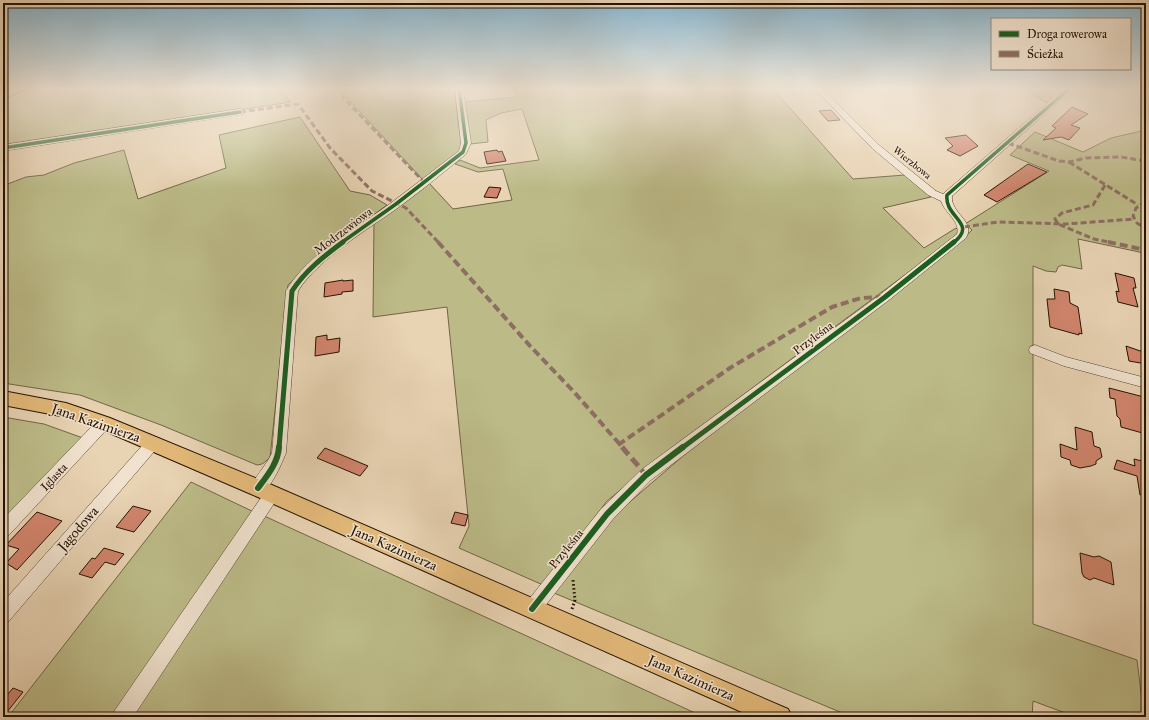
<svg xmlns="http://www.w3.org/2000/svg" width="1149" height="720" font-family="'IM FELL Great Primer',serif">
<style>
.green{fill:#bcbb88;stroke:#706644}
.building{fill:#d1856d;stroke:#241200}
.lines{fill:none;stroke-linecap:round;stroke-linejoin:round}
.minor-casing{stroke:#55422d;stroke-width:1}
.major-casing{stroke:#241200;stroke-width:2}
.path{stroke:#241200;stroke-width:3;stroke-dasharray:1.5 2.5;stroke-linecap:butt}
.minor{fill:#f0e2ce;fill-rule:evenodd}
.major{fill:#e4ba7a;fill-rule:evenodd}
.quiet-far2{stroke:#8d6e63;stroke-width:3;stroke-dasharray:6 3;stroke-linecap:butt}
.quiet-far1{stroke:#8d6e63;stroke-width:4;stroke-dasharray:8 4;stroke-linecap:butt}
.quiet{stroke:#8d6e63;stroke-width:5;stroke-dasharray:10 5;stroke-linecap:butt}
.cycleway-far2-casing{stroke:#f0e2ce;stroke-width:5.5}
.cycleway-far1-casing{stroke:#f0e2ce;stroke-width:8}
.cycleway-casing{stroke:#f0e2ce;stroke-width:9}
.cycleway-far2{stroke:#1b5e20;stroke-width:3.5}
.cycleway-far1{stroke:#1b5e20;stroke-width:5}
.cycleway{stroke:#1b5e20;stroke-width:6}
.labels{text-anchor:middle;dominant-baseline:central;stroke-width:3;stroke-linejoin:round;paint-order:stroke}
.far-street-label{font-size:10px;fill:#241200;stroke:#f0e2ce}
.street-label{font-size:12px;fill:#241200;stroke:#f0e2ce}
.near-street-label{font-size:14px;fill:#241200;stroke:#f0e2ce}
</style>
<rect width="100%" height="100%" fill="#e8d3b3"/>
<filter id="stains"><feTurbulence type="fractalNoise" baseFrequency=".005" numOctaves="4"/><feColorMatrix values="0 0 0 0 .2 0 0 0 0 .09 0 0 0 0 .02 0 0 0 .5 -.17"/></filter>
<radialGradient id="worn" r=".72"><stop offset=".6" stop-color="#630" stop-opacity="0"/><stop offset="1" stop-color="#630" stop-opacity=".3"/></radialGradient>
<g class="green">
<polygon points="25,88 278,88 291,102 3,146 3,99"/>
<polygon points="338,88 454,88 462,151 423,180"/>
<polygon points="514,88 772,88 853,179 905,175 931,197 883,208 924,248 956,228 960,232 921,263 674,446 607,501 543,585 459,548 469,526 447,307 373,317 374,221 429,183 453,209 512,200 503,169 478,172 455,164 460,160 480,168 539,160 522,109 501,113 486,120 488,142 470,144 465,102 517,97"/>
<polygon points="1024,88 1042,88 1053,95 1046,103"/>
<polygon points="300,117 350,191 370,195 387,205 332,245 288,285 270,458 262,464 257,465 161,425 80,395 3,383 3,185 5,185 26,177 44,175 74,163 124,150 138,199 226,168 219,135"/>
<polygon points="1146,130 1146,260 1144,253 1078,239 1082,269 1062,265 1058,267 1056,272 1046,271 1033,266 1033,624 1137,660 1144,717 1076,717 1033,701 1032,717 852,717 554,593 610,519 683,456 965,237 972,230 965,224 1049,171 1010,155 1035,132 1083,152 1111,138"/>
<polygon points="3,417 44,424 83,438 3,521"/>
<polygon points="191,482 256,513 114,717 8,717"/>
<polygon points="262,515 704,717 128,717"/>
</g>
<g class="building">
<polygon points="1072,107 1088,114 1071,125 1080,128 1069,140 1061,137 1043,140 1056,128 1052,126"/>
<polygon points="831,110 840,120 828,121 819,111"/>
<polygon points="966,135 978,146 960,156 947,150 953,146 945,138"/>
<polygon points="497,150 498,152 502,151 506,161 487,164 484,152"/>
<polygon points="1028,164 1047,172 997,202 984,195"/>
<polygon points="489,187 501,188 497,198 484,197"/>
<polygon points="1115,273 1134,278 1136,288 1133,288 1138,307 1118,302 1116,291 1119,292"/>
<polygon points="343,280 343,281 353,280 353,291 342,292 342,294 324,297 325,283"/>
<polygon points="1054,289 1069,292 1070,303 1078,307 1082,334 1079,333 1079,335 1050,327 1047,299 1055,299"/>
<polygon points="327,335 327,340 340,338 339,352 315,356 316,337"/>
<polygon points="1126,346 1146,353 1146,364 1129,361"/>
<polygon points="1109,388 1144,397 1146,408 1143,407 1146,434 1121,427 1120,419 1117,416 1115,399 1110,398"/>
<polygon points="1075,427 1092,432 1094,446 1100,448 1102,457 1096,461 1096,464 1091,466 1080,468 1071,465 1070,460 1061,457 1060,444 1077,450"/>
<polygon points="325,448 368,466 360,476 317,458"/>
<polygon points="1134,459 1146,462 1146,494 1140,495 1137,476 1114,469 1117,460 1135,466"/>
<polygon points="133,506 151,511 134,532 116,527"/>
<polygon points="37,512 62,521 17,570 6,563 19,549 6,545"/>
<polygon points="455,512 468,515 465,526 451,523"/>
<polygon points="104,548 124,554 115,565 105,562 92,578 79,574 92,558 95,559"/>
<polygon points="1080,553 1094,557 1099,556 1111,562 1114,585 1094,578 1090,580 1084,577 1082,573"/>
<polygon points="13,688 23,692 3,717 3,700"/>
</g>
<g class="lines">
<defs>
<g id="minor">
<path d="M455 88H463L471 143 466 154C444 172 422 190 399 207 367 230 319 258 298 291L286 453C281 465 271 490 258 495L253 493 250 488C256 475 266 466 272 453L286 291C309 252 355 229 391 203 414 186 436 168 459 151L461 143Z"/>
<path d="M814 88H822L879 145 936 191 943 194 1065 88H1074L952 196C950 213 976 221 966 238L889 300 651 480 613 519 538 615 532 618 526 615 523 609 526 603 601 509 641 470 881 294 957 234C961 222 945 213 941 201L928 195 873 149Z"/>
<polygon points="240,109 244,112 243,114 3,151 3,145"/>
<polygon points="1035,345 1066,357 1146,378 1146,388 1064,366 1030,353 1029,350 1030,347"/>
<polygon points="104,417 109,419 111,423 109,427 9,535 3,538 3,519 99,419"/>
<polygon points="153,437 158,439 160,443 158,447 9,621 3,624 3,602 148,439"/>
<polygon points="272,487 277,489 280,494 277,499 133,717 112,717 115,710 267,489"/>
</g>
<g id="major">
<polygon points="11,88 24,88 23,90 3,99 3,92"/>
<polygon points="3,391 66,403 110,418 265,482 788,709 792,717 753,717 251,494 98,428 66,417 3,405"/>
</g>
</defs>
<use href="#minor" class="minor-casing"/>
<use href="#major" class="major-casing"/>
<polyline class="path" points="572,609 575,600 573,580"/>
<use href="#minor" class="minor"/>
<use href="#major" class="major"/>
<g class="quiet-far2">
<polyline points="334,88 424,182"/>
<polyline points="3,91 8,88"/>
<polyline points="240,112 298,104 330,148 372,191 406,208 439,243"/>
<polyline points="1008,143 1059,161 1069,162 1086,158 1121,157 1146,161"/>
<polyline points="1069,162 1138,205"/>
<polyline points="1105,185 1093,205 1062,213 1055,219 1058,224 1094,239 1113,243"/>
<polyline points="1146,202 1136,208 1133,216 1137,223 1146,229"/>
<polyline points="964,227 998,222 1066,224 1134,219"/>
</g>
<g class="quiet-far1">
<polyline points="438,242 531,347 575,393 623,448"/>
<polyline points="1108,242 1146,250"/>
<polyline points="618,445 730,368 832,307 861,298 884,297"/>
</g>
<polyline class="quiet" points="622,447 646,475"/>
<defs>
<g id="cycleway-far2">
<polyline points="3,148 240,112"/>
<polyline points="341,243 396,204 463,152 466,143 459,88"/>
<path d="M953 243C979 223 944 218 947 195L1070 88"/>
</g>
<g id="cycleway-far1">
<path d="M279 448 292 291C305 271 324 256 343 242"/>
<polyline points="682,448 885,297 954,242"/>
</g>
<g id="cycleway">
<path d="M258 488C267 476 278 463 279 447"/>
<polyline points="532,609 607,514 646,475 683,447"/>
</g>
</defs>
<use href="#cycleway-far2" class="cycleway-far2-casing"/>
<use href="#cycleway-far1" class="cycleway-far1-casing"/>
<use href="#cycleway" class="cycleway-casing"/>
<use href="#cycleway-far2" class="cycleway-far2"/>
<use href="#cycleway-far1" class="cycleway-far1"/>
<use href="#cycleway" class="cycleway"/>
</g>
<linearGradient id="sky" x2="0" y2="1"><stop stop-color="#88b6cf"/><stop offset="0.47" stop-color="#f5ebdd"/><stop offset="1" stop-color="#f5ebdd" stop-opacity="0"/></linearGradient>
<rect width="1149" height="189" fill="url(#sky)"/>
<g class="labels">
<g class="far-street-label">
<text transform="translate(912 163) rotate(39)">Wierzbowa</text>
</g>
<g class="street-label">
<text transform="translate(343 231) rotate(-37)">Modrzewiowa</text>
<text transform="translate(813 338) rotate(-37)">Przyleśna</text>
<text transform="translate(54 477) rotate(-47)">Iglasta</text>
<text transform="translate(566 549) rotate(-51)">Przyleśna</text>
</g>
<g class="near-street-label">
<text transform="translate(96 423) rotate(19)">Jana Kazimierza</text>
<text transform="translate(78 529) rotate(-49)">Jagodowa</text>
<text transform="translate(394 548) rotate(24)">Jana Kazimierza</text>
<text transform="translate(691 678) rotate(24)">Jana Kazimierza</text>
</g>
</g>
<rect width="1149" height="720" fill="none" stroke="#e8d3b3" stroke-width="16"/>
<rect x="4" y="4" width="1141" height="712" fill="none" stroke="#241200" stroke-width="2"/>
<rect x="8" y="8" width="1133" height="704" fill="none" stroke="#241200"/>
<rect x="991" y="18" width="140" height="52" fill="#f0e2ce" stroke="#9e8f7c"/>
<rect x="999" y="31" width="20" height="6" fill="#1b5e20" stroke="#9e8f7c"/>
<text x="1027" y="38" font-size="12" fill="#241200">Droga rowerowa</text>
<rect x="999" y="51" width="20" height="6" fill="#8d6e63" stroke="#9e8f7c"/>
<text x="1027" y="58" font-size="12" fill="#241200">Ścieżka</text>
<rect width="100%" height="100%" filter="url(#stains)"/>
<rect width="100%" height="100%" fill="url(#worn)"/>
</svg>
